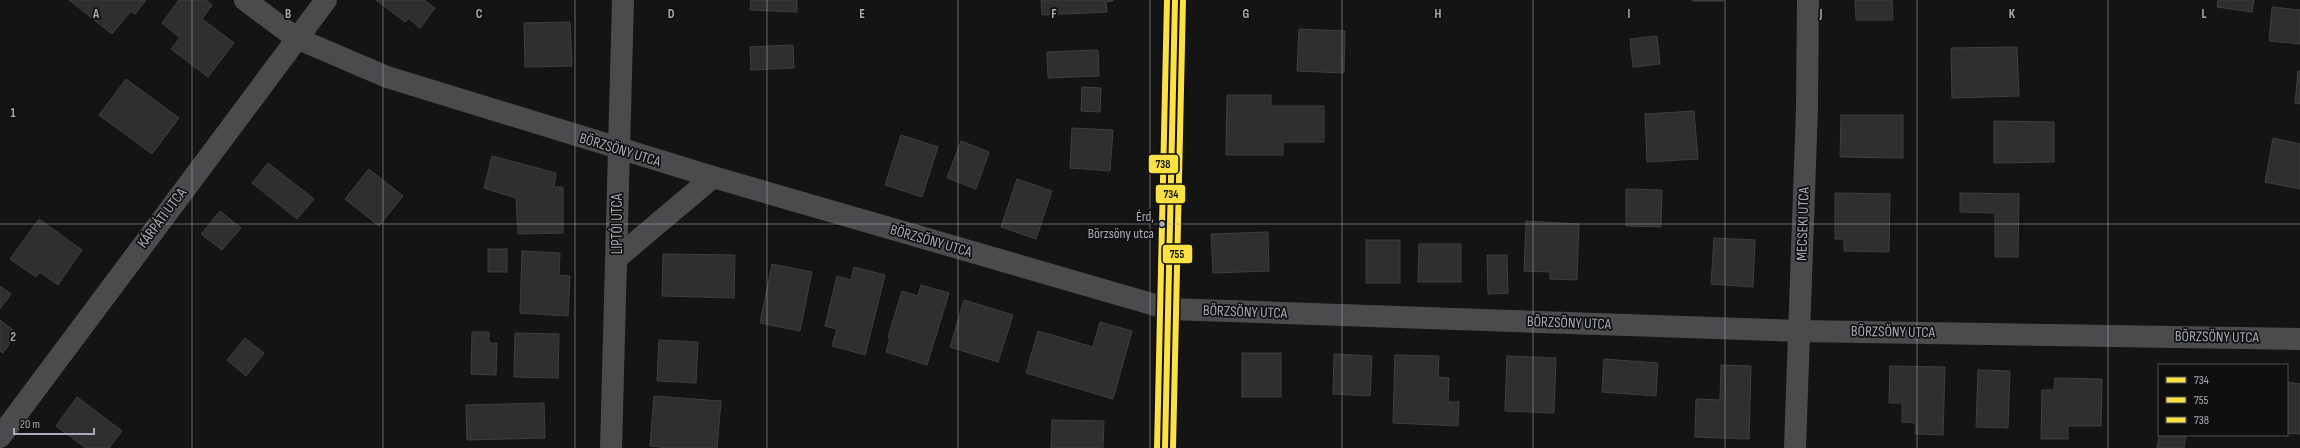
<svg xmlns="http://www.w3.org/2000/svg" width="2300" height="448" font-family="'Sofia Sans Condensed',sans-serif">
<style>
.building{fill:#2f2f30;stroke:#3d3f41}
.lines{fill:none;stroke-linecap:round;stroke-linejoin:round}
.street{stroke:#494b4d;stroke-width:22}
.secondary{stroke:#48494b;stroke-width:22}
.bus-1-casing{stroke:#0f0f10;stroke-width:9}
.bus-2-casing{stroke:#0f0f10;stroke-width:9}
.bus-3-casing{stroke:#0f0f10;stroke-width:9}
.bus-1{stroke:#fbe143;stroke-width:6}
.bus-2{stroke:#fbe143;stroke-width:6}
.bus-3{stroke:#fbe143;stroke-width:6}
.grid{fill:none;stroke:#a7adb4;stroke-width:1;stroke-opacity:0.55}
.bus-dot{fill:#a7adb4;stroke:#0f0f10;stroke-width:1.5}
.labels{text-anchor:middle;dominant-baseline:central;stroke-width:3.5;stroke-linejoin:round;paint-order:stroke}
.bus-label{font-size:14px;fill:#a7adb4;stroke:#0f0f10;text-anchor:end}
.street-label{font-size:15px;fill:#a7adb4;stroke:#0f0f10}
.grid-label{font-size:13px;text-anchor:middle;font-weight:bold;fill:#a7adb4;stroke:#0f0f10;stroke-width:3.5;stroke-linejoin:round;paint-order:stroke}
.line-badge{stroke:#0f0f10;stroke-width:1.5}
.pale-badge-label{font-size:11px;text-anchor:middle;font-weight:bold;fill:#111}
</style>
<rect width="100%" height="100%" fill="#141415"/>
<g class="building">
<polygon points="69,0 146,0 135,14 131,11 112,34"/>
<polygon points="179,0 206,0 212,5 202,19 234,43 208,77 171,49 180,38 162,23"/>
<polygon points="376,0 424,0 435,8 420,28 408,18 405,22"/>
<polygon points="751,0 797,0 797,12 750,10"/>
<polygon points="1041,0 1113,0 1113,1 1106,2 1107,12 1042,15"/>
<rect x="1692" y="0" width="31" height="1"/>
<polygon points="1855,0 1892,0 1893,20 1856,20"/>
<polygon points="2218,0 2254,0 2252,12 2217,7"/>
<polygon points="2272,7 2300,10 2300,44 2269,41"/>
<polygon points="570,22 572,66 525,67 524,23"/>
<polygon points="1299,29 1345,31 1344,73 1297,71"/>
<polygon points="1657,36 1660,64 1633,67 1630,39"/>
<polygon points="793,45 794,68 751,70 750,47"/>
<polygon points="2017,47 2019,96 1952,98 1951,48"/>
<polygon points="1098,50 1099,76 1048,78 1047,52"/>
<polygon points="2298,71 2300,71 2300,104 2295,103"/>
<polygon points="126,79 179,118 152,154 99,115"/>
<polygon points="1082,87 1101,88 1100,112 1081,111"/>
<polygon points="1227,95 1271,95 1271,106 1324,106 1324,142 1283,142 1283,155 1226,155"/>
<polygon points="1694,111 1698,159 1647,162 1645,114"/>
<polygon points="1841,115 1903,115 1903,158 1840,157"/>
<polygon points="1994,121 2054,122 2054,162 1994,163"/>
<polygon points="1072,128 1113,130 1110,171 1070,168"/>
<polygon points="901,135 938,147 922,197 885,185"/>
<polygon points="2273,138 2300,144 2300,189 2265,182"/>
<polygon points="961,141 989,152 976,189 947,178"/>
<polygon points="492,156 556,173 554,187 563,187 563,233 518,234 516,198 484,188"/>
<polygon points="268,163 314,199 297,219 252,183"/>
<polygon points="369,169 403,196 379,226 345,199"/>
<polygon points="1017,179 1052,191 1036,239 1001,227"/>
<polygon points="1626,189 1662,190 1661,227 1626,226"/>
<polygon points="1835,193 1890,194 1889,252 1844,251 1844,239 1835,239"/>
<polygon points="1960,193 2019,194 2018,257 1995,257 1995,213 1960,212"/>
<polygon points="220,211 241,228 222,250 201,234"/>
<polygon points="39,219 82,250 58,285 40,272 36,277 10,259"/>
<polygon points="1526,221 1579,224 1577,280 1550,279 1550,272 1524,271"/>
<polygon points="1268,232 1269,271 1213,273 1211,234"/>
<polygon points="1714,238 1755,240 1753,287 1711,284"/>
<rect x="1366" y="240" width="34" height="43"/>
<polygon points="1419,244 1461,244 1461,282 1418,282"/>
<rect x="488" y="249" width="19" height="23"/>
<polygon points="522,251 560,253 559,275 570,276 568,316 520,313"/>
<polygon points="663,254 735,255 734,298 662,296"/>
<polygon points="1487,255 1507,255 1508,293 1488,294"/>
<polygon points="772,264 812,272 800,331 760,323"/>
<polygon points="854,267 885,275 865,355 832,346 837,329 825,326 837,276 851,280"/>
<polygon points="921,285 949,293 927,365 886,352 890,338 888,337 902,291 918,296"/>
<polygon points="0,286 11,294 0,309"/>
<polygon points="964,300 1013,315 998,362 950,347"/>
<polygon points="0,320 17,333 3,353 0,351"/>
<polygon points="1100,322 1132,331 1113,399 1026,373 1038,331 1093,347"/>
<polygon points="472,332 489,332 489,343 497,343 496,375 471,374"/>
<polygon points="515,333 559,334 558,378 514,377"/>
<polygon points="245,338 264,353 246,376 227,360"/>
<polygon points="659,340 698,342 696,383 657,381"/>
<rect x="1242" y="353" width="39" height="44"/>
<polygon points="1334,354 1372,356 1370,396 1333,394"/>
<polygon points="1395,355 1439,356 1438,377 1449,378 1448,402 1459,402 1458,426 1393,423"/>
<polygon points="1507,356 1556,358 1554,413 1505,411"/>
<polygon points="1604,359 1658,363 1656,396 1602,392"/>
<polygon points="1721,365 1751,366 1749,439 1695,437 1696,399 1720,400"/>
<polygon points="1890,366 1945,367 1943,435 1915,434 1916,423 1902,422 1902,403 1889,403"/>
<polygon points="1978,370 2010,371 2008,428 1976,427"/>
<polygon points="2055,378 2102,379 2101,426 2068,426 2068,439 2041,439 2042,390 2054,390"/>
<polygon points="2287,382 2300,384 2300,434 2287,433"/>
<polygon points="654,396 721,401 717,448 669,448 650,446"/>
<polygon points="77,397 122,431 109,448 86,448 56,426"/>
<polygon points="544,403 545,438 467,440 466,405"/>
<polygon points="1052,420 1104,421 1103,448 1051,448"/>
<polygon points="2159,435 2186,435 2184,448 2157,448"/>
</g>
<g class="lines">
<g class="street">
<polyline points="245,0 296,38 387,77 713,177 1169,309 1799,331 2300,339"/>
<polyline points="617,258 713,177"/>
<polyline points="0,437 326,0"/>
<path d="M611 448C616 299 618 149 623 0"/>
<polyline points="1795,448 1807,108 1808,0"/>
</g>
<polyline class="secondary" points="1165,448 1175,0"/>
<defs>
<polyline id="bus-1" points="1165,448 1175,0"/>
<polyline id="bus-2" points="1173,448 1183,0"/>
<polyline id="bus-3" points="1157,448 1167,0"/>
</defs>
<use href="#bus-1" class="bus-1-casing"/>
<use href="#bus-2" class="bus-2-casing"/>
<use href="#bus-3" class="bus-3-casing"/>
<use href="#bus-1" class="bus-1"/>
<use href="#bus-2" class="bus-2"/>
<use href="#bus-3" class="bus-3"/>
</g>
<path class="grid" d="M192 0V448M383 0V448M575 0V448M767 0V448M958 0V448M1150 0V448M1342 0V448M1533 0V448M1725 0V448M1917 0V448M2108 0V448M0 224H2300"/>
<circle class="bus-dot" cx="1162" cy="224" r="3.5"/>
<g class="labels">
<g class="bus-label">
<text x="1154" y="216">Érd,<tspan x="1154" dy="17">Börzsöny utca</tspan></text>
</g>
<g class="street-label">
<text transform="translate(620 150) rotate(17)">BÖRZSÖNY UTCA</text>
<text transform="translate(162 218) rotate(-53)">KÁRPÁTI UTCA</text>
<text transform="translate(617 224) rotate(-90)">LIPTÓI UTCA</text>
<text transform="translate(1803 224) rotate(-88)">MECSEKI UTCA</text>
<text transform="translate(931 241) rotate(16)">BÖRZSÖNY UTCA</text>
<text transform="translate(1245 312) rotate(2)">BÖRZSÖNY UTCA</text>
<text transform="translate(1569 323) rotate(2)">BÖRZSÖNY UTCA</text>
<text transform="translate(1893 332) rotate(1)">BÖRZSÖNY UTCA</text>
<text transform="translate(2217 337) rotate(1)">BÖRZSÖNY UTCA</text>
</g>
</g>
<g class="grid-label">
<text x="96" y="18">A</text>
<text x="288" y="18">B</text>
<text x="479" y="18">C</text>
<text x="671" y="18">D</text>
<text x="862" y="18">E</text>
<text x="1054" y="18">F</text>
<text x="1246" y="18">G</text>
<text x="1438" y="18">H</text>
<text x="1629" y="18">I</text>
<text x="1821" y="18">J</text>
<text x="2012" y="18">K</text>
<text x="2204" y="18">L</text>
<text x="13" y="117">1</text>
<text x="13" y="341">2</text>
</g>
<g class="line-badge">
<rect x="1148" y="154" width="31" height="20" rx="4" fill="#fbe143"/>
<rect x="1155" y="184" width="31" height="20" rx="4" fill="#fbe143"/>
<rect x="1162" y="244" width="31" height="20" rx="4" fill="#fbe143"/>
</g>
<g class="pale-badge-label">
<text x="1163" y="168">738</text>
<text x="1171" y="198">734</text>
<text x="1177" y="258">755</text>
</g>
<rect x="2158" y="364" width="130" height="72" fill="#0f0f10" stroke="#4c4e52"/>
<rect x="2166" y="377" width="20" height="6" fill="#fbe143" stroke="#4c4e52"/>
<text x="2194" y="384" font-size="12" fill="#a7adb4">734</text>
<rect x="2166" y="397" width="20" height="6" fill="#fbe143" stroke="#4c4e52"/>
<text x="2194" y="404" font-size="12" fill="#a7adb4">755</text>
<rect x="2166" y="417" width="20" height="6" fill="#fbe143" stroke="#4c4e52"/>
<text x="2194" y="424" font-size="12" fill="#a7adb4">738</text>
<path d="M14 428v6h80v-6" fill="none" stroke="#a7adb4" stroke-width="2"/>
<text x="20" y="428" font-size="12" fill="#a7adb4" stroke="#0f0f10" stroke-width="3" paint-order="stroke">20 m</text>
</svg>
